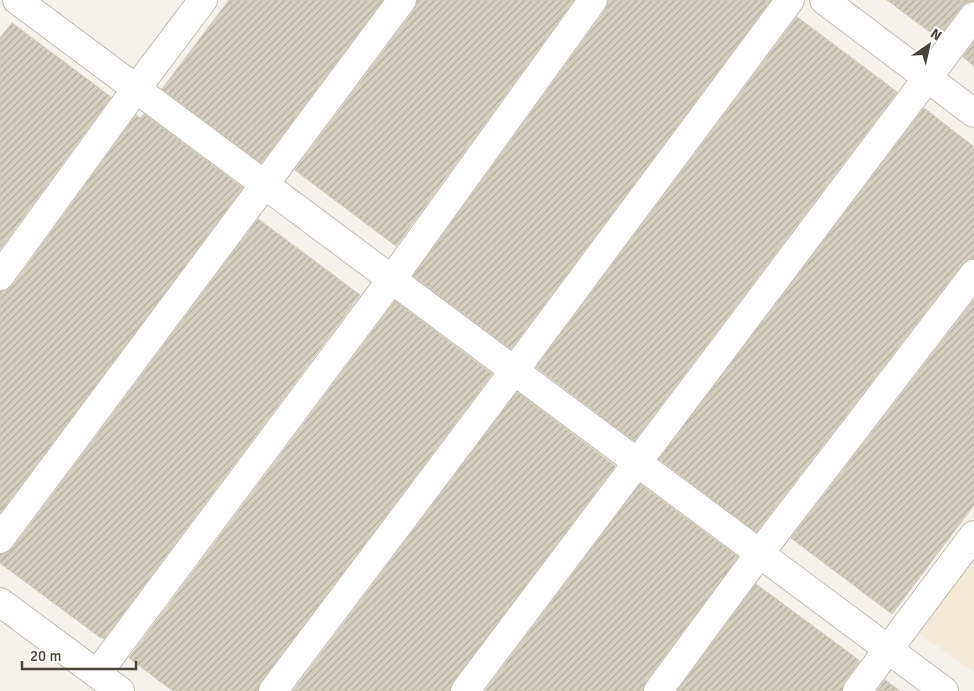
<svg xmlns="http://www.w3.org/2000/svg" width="974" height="691" font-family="Signika,sans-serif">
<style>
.commercial{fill:#f5ead7}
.building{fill:url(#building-hatch);stroke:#d1c7b4}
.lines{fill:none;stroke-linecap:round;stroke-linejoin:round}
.minor-casing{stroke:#c0bbad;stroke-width:30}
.minor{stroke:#fff;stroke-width:28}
</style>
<defs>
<pattern id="building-hatch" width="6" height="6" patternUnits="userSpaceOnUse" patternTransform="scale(1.25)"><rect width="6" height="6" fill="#d6cfc0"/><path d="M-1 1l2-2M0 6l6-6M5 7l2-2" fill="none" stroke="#b0aa9d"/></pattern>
</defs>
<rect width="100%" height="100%" fill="#f5f2eb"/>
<polygon class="commercial" points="974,558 974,672 918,633"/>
<g class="building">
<polygon points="229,0 383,0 261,163 162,89"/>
<polygon points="417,0 574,0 396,246 295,170 415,9"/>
<polygon points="608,0 771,0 511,349 413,276 606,9"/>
<polygon points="887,0 974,0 974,1 967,2 962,6 938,38"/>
<polygon points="797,17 897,92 634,441 536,367"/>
<polygon points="12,23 111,97 0,249 0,38"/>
<polygon points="974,42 974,66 963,57"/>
<polygon points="924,108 974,147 974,259 968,260 962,264 756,532 659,459"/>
<polygon points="144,114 243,188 0,513 0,291 7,290 13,285 136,115 140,118"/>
<polygon points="258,219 360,295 104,639 101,637 101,638 0,563 0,554 7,553 13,548"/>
<polygon points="974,300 974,505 892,614 791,538"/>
<polygon points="395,301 492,374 261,682 258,691 173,691 129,658"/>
<polygon points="517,392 615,466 453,682 450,691 293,691"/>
<polygon points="640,484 738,557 645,682 643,691 485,691"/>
<polygon points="756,584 860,661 844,682 842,691 677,691"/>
<polygon points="885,680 900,691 877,691"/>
</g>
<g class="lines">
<defs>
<g id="minor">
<polyline points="17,0 944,691"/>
<polyline points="824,0 974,113"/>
<polyline points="0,276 136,89 203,0"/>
<polyline points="0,539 402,0"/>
<polyline points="0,602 120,691"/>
<polyline points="97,674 392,279 593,0"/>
<polyline points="273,691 514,371 790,0"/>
<polyline points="465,691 974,16"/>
<polyline points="658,691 759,554 974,274"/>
<polyline points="857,691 974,535"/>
</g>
</defs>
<use href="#minor" class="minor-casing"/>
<use href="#minor" class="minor"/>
</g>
<g transform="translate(929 45) rotate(34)" stroke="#ffffff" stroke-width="4" paint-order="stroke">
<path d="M0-4L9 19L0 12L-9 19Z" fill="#494339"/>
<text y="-8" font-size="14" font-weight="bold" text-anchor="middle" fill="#494339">N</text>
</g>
<path d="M22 661v8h114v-8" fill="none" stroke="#494339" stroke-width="2.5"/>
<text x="30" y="661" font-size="15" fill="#494339" stroke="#ffffff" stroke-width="4" paint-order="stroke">20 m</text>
</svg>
